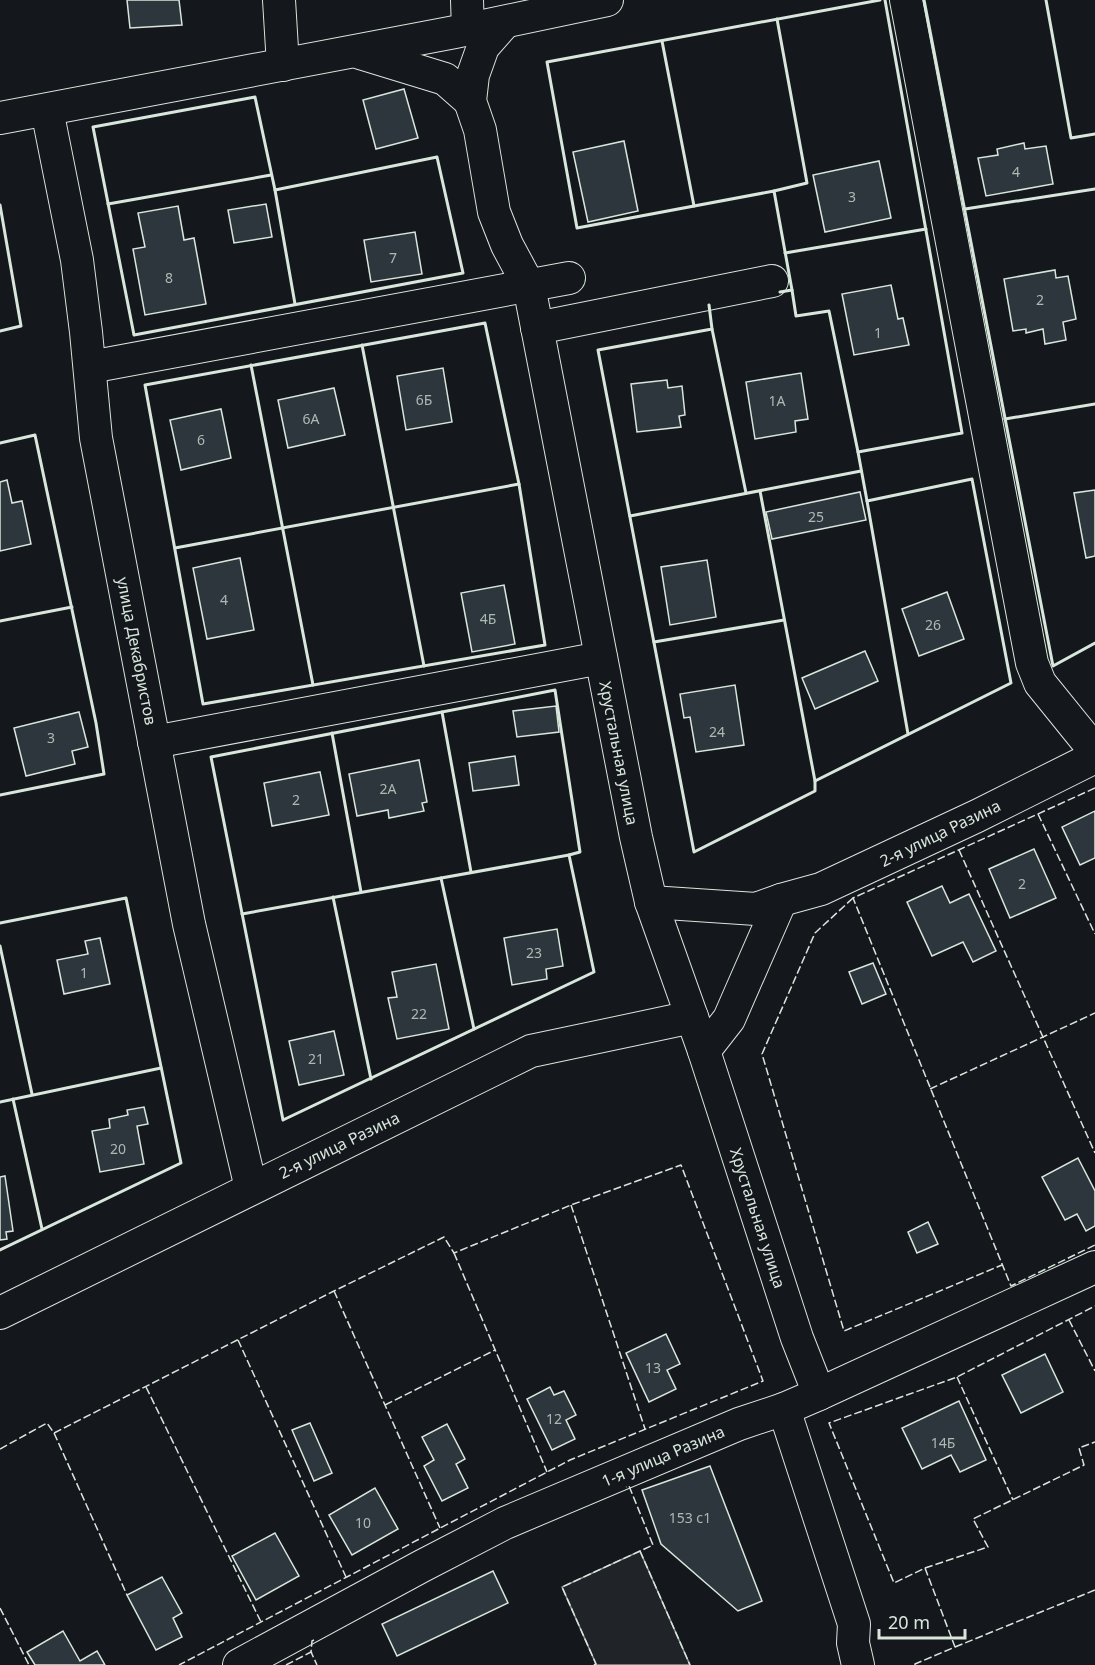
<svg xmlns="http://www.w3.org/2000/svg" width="1095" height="1665" font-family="'Noto Sans',sans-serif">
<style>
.green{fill:#202428;stroke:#939e99;stroke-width:1.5}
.building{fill:#2c363c;stroke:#d8e6dc;stroke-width:1.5}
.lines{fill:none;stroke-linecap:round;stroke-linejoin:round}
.minor-casing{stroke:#d8e6dc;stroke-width:34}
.minor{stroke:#14181c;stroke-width:32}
.fence{stroke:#d8e6dc;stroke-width:1.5;stroke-dasharray:8 3;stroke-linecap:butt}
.wall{stroke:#d8e6dc;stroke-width:3}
.labels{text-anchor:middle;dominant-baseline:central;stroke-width:4.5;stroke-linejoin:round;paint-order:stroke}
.number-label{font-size:14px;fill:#adbab4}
.street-label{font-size:16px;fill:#d8e6dc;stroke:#14181c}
</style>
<rect width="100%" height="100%" fill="#14181c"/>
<polygon class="green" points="640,1551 690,1665 594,1665 596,1664 562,1587"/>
<g class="building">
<polygon points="127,0 179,0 182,25 130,28"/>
<polygon points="404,89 418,138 376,149 363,100"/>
<polygon points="624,141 638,211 588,222 573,152"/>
<polygon points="1024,143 1025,149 1046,146 1053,184 986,196 978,158 998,155 997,149"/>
<polygon points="879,161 891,218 825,232 813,175"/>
<polygon points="266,204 272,237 234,243 228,210"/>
<polygon points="178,206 184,240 194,238 206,304 145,315 133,249 145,247 138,213"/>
<polygon points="415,232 422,274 371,282 364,240"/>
<polygon points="1055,270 1056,278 1068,276 1076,319 1063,322 1066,340 1045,344 1043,329 1026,333 1026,329 1013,331 1004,279"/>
<polygon points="891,285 898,319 903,318 909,345 854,355 842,294"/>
<polygon points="443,368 452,422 406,430 397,376"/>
<polygon points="801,373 808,419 795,421 796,432 755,439 746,382"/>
<polygon points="667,380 668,388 682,386 685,415 679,416 681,427 637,432 631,384"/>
<polygon points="334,388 345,435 288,448 278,400"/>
<polygon points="221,409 231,458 181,470 170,420"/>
<polygon points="7,480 12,503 22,501 31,544 0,551 0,482"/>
<polygon points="1095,490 1095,556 1086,558 1074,493"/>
<polygon points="860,492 866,520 772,539 766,512"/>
<polygon points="240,558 254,630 207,639 193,568"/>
<polygon points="707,560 716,617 670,625 661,567"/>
<polygon points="504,585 515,644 472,652 461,593"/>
<polygon points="947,592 964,639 919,656 902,609"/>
<polygon points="865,651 878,681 815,709 802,678"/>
<polygon points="735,685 744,745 696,752 690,717 684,718 680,694"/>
<polygon points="556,706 559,732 517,737 513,711"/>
<polygon points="79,712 88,747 72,751 75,764 26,776 14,728"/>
<polygon points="515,756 519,785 473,791 469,763"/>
<polygon points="419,760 427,802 422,803 424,811 389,818 388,810 357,816 349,774"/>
<polygon points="320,772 329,815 272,826 264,783"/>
<polygon points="1095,811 1095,858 1080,865 1062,827"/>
<polygon points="1034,849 1056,898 1010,918 989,869"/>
<polygon points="942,886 950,903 969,894 996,951 973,962 963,942 932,956 907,902"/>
<polygon points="557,929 563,966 546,969 547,979 512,985 504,938"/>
<polygon points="100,938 110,984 64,994 57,960 88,954 85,941"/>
<polygon points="873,963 886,994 862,1004 849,972"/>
<polygon points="436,964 449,1029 397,1039 388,998 397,997 392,972"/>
<polygon points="334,1031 344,1075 299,1085 289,1041"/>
<polygon points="144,1107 148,1124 137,1126 144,1164 100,1172 92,1131 110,1128 109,1119 128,1115 127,1110"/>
<polygon points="1078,1158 1095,1191 1095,1226 1086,1231 1077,1214 1065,1220 1042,1177"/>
<polygon points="5,1176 13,1231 6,1232 7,1239 0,1240 0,1177"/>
<polygon points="928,1222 938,1244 917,1253 908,1232"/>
<polygon points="666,1334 680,1364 667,1370 676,1389 649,1402 626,1353"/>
<polygon points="1045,1354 1063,1392 1021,1413 1002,1375"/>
<polygon points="550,1387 554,1395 564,1391 576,1415 566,1420 575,1439 552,1450 527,1399"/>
<polygon points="959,1401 986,1460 960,1472 951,1455 922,1469 902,1428"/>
<polygon points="310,1423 332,1473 314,1481 292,1430"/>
<polygon points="447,1424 465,1459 456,1464 468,1488 442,1501 424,1466 434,1460 422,1437"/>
<polygon points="710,1466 762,1601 738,1611 661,1544 642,1490"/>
<polygon points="375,1488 398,1529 352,1555 329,1515"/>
<polygon points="275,1533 299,1576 256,1600 232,1556"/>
<polygon points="493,1571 508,1603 397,1656 382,1624"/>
<polygon points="162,1577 182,1613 173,1618 182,1637 156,1650 127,1595"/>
<polygon points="63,1631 80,1661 97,1651 105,1665 35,1665 27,1652"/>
</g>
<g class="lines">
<defs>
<g id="minor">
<polyline points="279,0 283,65"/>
<polyline points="467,0 468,30"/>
<polyline points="906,0 1032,663 1040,683 1095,751"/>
<polyline points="505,22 483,47 473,75 470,101 480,130 494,212 507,245 529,286 636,837 651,902 704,1051 797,1338 819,1394"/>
<polyline points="360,53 445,79 470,101"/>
<polyline points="47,110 77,260 86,332 96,438 189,924 251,1188"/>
<polyline points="0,118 455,32 607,0"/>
<polyline points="537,328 772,281"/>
<polyline points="90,367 569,278"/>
<polyline points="154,742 601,658"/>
<polyline points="651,902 756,909 781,900 821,889 977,816 1095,757"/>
<polyline points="704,1051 729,1019 781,900"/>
<polyline points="0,1313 531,1051 692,1017"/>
<polyline points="784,1409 854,1624 853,1643 858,1665"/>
<polyline points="239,1665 422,1566 505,1523 739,1424 784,1409 819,1394 1095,1267"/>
</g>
</defs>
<use href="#minor" class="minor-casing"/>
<use href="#minor" class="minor"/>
<g class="fence">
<polyline points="1095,788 853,898 1011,1286 1095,1245"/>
<polyline points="1038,814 1095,934"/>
<polyline points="959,850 1095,1153"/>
<polyline points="853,898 815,933 762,1054 844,1331 1002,1265"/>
<polyline points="930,1089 1095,1013"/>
<polyline points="571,1205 645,1429"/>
<polyline points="454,1253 547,1472"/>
<polyline points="334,1291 440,1528"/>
<polyline points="1069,1320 1095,1371"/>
<polyline points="238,1340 346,1577"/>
<polyline points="957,1377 1013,1500"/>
<polyline points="146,1387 261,1622"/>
<polyline points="385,1405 495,1350"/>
<polyline points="54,1433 127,1595"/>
<polyline points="0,1449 47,1423 54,1433 334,1291 444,1237 454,1253 571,1205 681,1165 763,1381 570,1460 179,1665"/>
<polyline points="640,1551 690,1665"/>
<polyline points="925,1568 988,1547 973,1519 1084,1465 1079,1448 1095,1442"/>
<polyline points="0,1608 29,1665"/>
<polyline points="314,1640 312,1641 311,1652 317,1665"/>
<polyline points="955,1647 1095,1590"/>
<polyline points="286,1665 311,1652 312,1653"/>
<polyline points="594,1665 596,1664 562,1587 653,1545 629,1486 626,1487"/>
<polyline points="915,1665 915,1664 955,1647 925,1568 894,1583 829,1423 957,1377 1095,1306"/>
</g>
<g class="wall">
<polyline points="924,0 1053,666 1095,643"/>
<polyline points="1046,0 1071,138 1095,134"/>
<polyline points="662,41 694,206"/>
<polygon points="255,97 275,190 437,157 463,273 134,335 93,127"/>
<polyline points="275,190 295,304"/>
<polyline points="774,191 807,183 777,19"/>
<polyline points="108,204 271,175"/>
<polyline points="0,205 21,326 0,331"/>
<polyline points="965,209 1095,189"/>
<polyline points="785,253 926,229"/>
<polyline points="792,290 796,316 829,311 858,452"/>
<polyline points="780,292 792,290 774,191 577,228 547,62 880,0"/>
<polyline points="709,305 712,329 598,350 694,852 815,791 815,781 1011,683 972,479 867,501 858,452 962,433 885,0"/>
<polygon points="485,323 519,484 545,645 203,704 145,385"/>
<polyline points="712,329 746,493"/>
<polyline points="362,345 424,666"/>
<polyline points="251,365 313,685"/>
<polyline points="1005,419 1095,404"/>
<polyline points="0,443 35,435 96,723 104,774 0,795"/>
<polyline points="760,491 815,781"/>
<polyline points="867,501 908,734"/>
<polyline points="630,516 861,471"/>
<polyline points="175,548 519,484"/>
<polyline points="0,621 72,607"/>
<polyline points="654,642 784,620"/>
<polygon points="555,690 580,852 569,855 594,972 283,1120 211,757"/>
<polyline points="442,712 471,872"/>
<polyline points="332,733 361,892"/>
<polyline points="441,878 474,1029"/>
<polyline points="333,897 371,1079"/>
<polyline points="242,914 569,855"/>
<polyline points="0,923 126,898 181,1163 0,1250"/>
<polyline points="0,946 32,1094"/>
<polyline points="13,1099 42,1229"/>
<polyline points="0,1102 161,1068"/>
</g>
</g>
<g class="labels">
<g class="number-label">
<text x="1016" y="171">4</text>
<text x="852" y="196">3</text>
<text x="393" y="257">7</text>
<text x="169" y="277">8</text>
<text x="1040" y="299">2</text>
<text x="878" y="332">1</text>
<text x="424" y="399">6Б</text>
<text x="777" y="400">1А</text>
<text x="311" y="418">6А</text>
<text x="201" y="439">6</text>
<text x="816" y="516">25</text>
<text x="224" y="599">4</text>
<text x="488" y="618">4Б</text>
<text x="933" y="624">26</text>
<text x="717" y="731">24</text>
<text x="51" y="737">3</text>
<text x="388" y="788">2А</text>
<text x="296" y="799">2</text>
<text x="1022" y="883">2</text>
<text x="534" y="952">23</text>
<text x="84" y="972">1</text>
<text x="419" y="1013">22</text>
<text x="316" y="1058">21</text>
<text x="118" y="1148">20</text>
<text x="653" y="1367">13</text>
<text x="554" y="1418">12</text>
<text x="943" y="1442">14Б</text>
<text x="690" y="1517">153 с1</text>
<text x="363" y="1522">10</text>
</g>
<g class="street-label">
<text transform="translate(137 651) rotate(79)">улица Декабристов</text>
<text transform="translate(619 753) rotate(79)">Хрустальная улица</text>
<text transform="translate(940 833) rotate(-26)">2-я улица Разина</text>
<text transform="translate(339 1145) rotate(-26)">2-я улица Разина</text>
<text transform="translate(758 1218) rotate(72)">Хрустальная улица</text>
<text transform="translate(663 1456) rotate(-23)">1-я улица Разина</text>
</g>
</g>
<path d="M879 1629v9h86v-9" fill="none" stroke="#d8e6dc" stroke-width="3"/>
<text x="888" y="1629" font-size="18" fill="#d8e6dc" stroke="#14181c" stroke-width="4.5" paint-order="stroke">20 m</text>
</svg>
